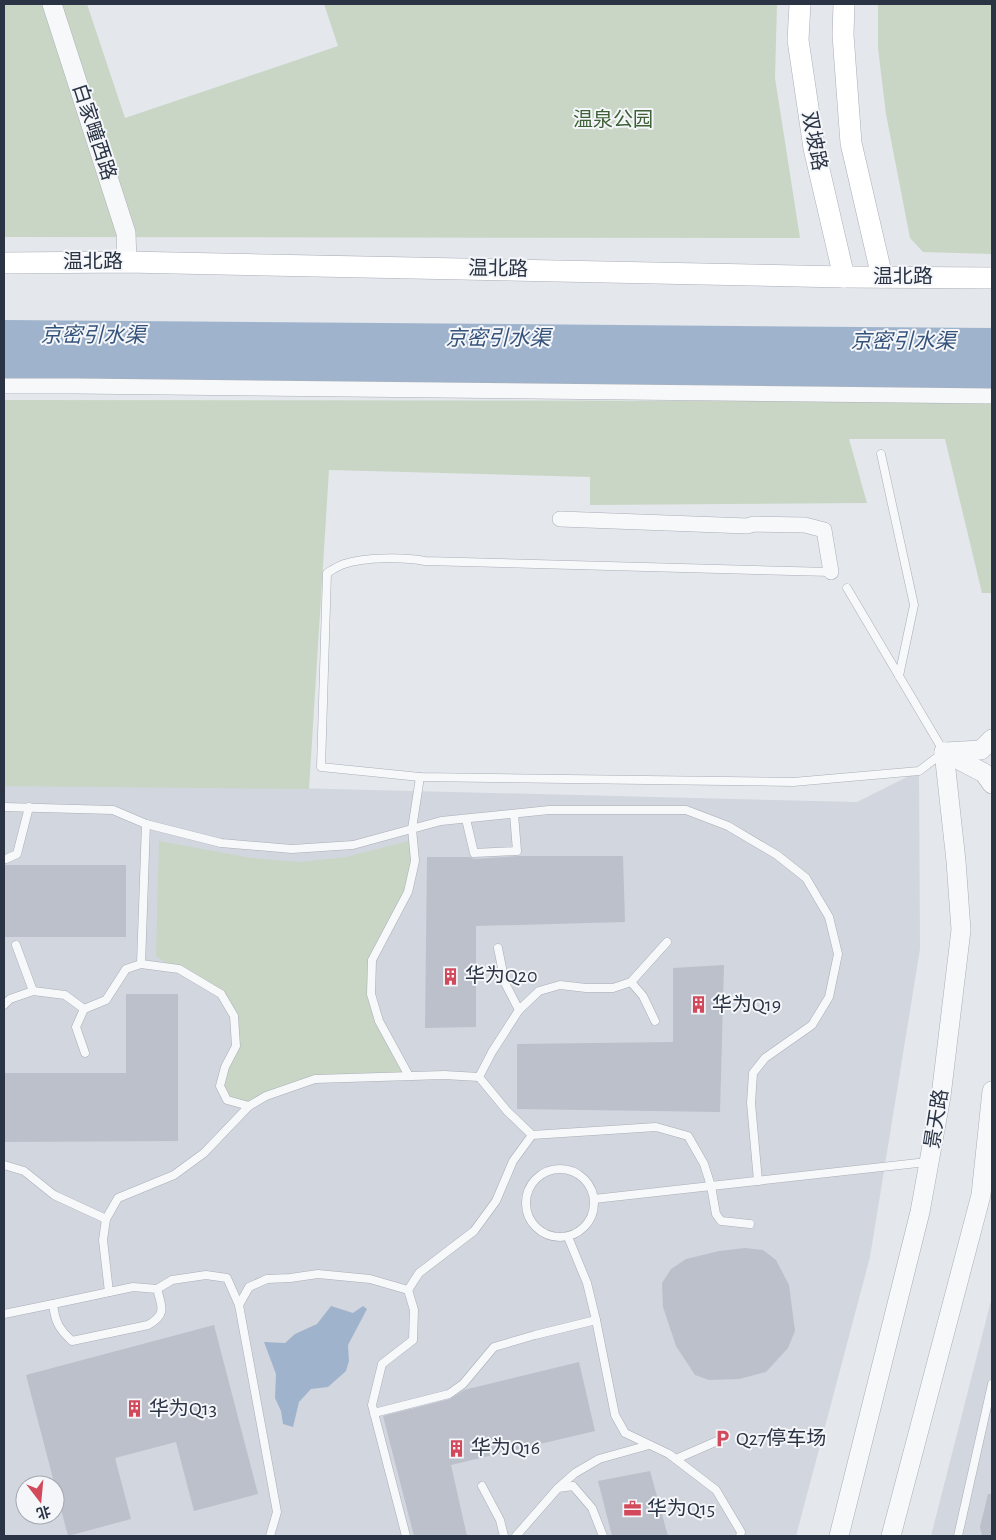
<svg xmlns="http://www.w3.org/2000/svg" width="996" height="1540" font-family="'Alegreya Sans','Noto Sans SC',sans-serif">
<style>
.built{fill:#d2d6de;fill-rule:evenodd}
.green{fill:#c9d6c5}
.water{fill:#9fb4cc}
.building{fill:#bbc0ca}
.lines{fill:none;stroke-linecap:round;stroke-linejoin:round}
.service-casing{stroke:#a9aeb7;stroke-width:9}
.minor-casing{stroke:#a9aeb7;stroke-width:16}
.tertiary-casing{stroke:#a9aeb7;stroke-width:20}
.secondary-casing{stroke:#a9aeb7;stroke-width:22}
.service{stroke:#f7f8fa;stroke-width:8}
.minor{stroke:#f7f8fa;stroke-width:15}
.tertiary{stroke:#f7f8fa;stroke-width:19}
.secondary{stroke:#fff;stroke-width:21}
.labels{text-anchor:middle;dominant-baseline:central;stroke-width:4;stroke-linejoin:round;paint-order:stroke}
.park-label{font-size:20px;fill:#3f6138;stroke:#f4f6f9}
.street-label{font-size:20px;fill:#2b3445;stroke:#f4f6f9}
.poi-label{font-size:20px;fill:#2b3445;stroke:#f4f6f9;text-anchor:start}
.water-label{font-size:21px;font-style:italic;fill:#34527a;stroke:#f4f6f9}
</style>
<rect width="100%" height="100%" fill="#e4e7ec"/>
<g class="built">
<path d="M919 771 920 949 870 1257 796 1536H4V785L292 788 857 802ZM25 1485H55V1515H25Z"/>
<polygon points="992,1297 992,1536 931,1536"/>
</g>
<g class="green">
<polygon points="4,4 87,4 125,118 338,46 324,4 777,4 775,78 800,238 4,237"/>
<polygon points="878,4 992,4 992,254 923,252 910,238 886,114 878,48"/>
<polygon points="4,400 835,401 992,404 992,593 982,593 945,439 849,439 867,503 590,505 590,477 329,470 309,789 4,786"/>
<polygon points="413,840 415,861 408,892 372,960 371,994 379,1021 409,1076 315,1079 249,1106 227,1100 220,1086 236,1046 234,1016 221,994 168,964 156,956 159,841 251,858 300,862 346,857"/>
</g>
<g class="water">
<polygon points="4,320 992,328 992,393 4,382"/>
<polygon points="331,1306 353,1313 363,1306 367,1309 348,1345 349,1361 346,1371 328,1387 311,1389 299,1402 293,1427 283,1424 281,1411 275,1398 276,1374 264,1342 285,1343 295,1334 317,1324"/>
</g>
<g class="building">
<polygon points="518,856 623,856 625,922 476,926 476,1027 425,1028 427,857 470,857 474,859"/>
<rect x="4" y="865" width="122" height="72"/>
<polygon points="724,965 720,1112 517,1109 517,1044 673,1042 673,968"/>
<polygon points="126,994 178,994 178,1141 4,1142 4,1073 126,1073"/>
<polygon points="745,1248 763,1250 776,1260 789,1285 795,1331 788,1348 766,1372 739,1379 709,1380 695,1375 676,1346 663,1307 662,1283 671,1269 686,1259 719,1251"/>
<polygon points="214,1325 258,1494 194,1511 176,1442 115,1458 131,1519 68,1536 26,1375"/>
<polygon points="579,1362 595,1431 451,1465 467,1536 414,1536 383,1416 450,1399 464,1390"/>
<polygon points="650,1471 668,1536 612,1536 598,1481"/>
<polygon points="988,1494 992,1494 992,1536 982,1536 980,1527"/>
</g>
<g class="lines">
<defs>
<g id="service">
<polyline points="881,454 914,605 899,676"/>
<path d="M831 572 425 561C404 557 365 557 344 564 338 566 332 570 327 573L321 767 420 777 793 782 919 771 944 752 847 588"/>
<polyline points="4,807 113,810 146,824 221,843 292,849 353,845 441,821 549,810 686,810 728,826 777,855 806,878 829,917 838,954 829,997 812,1025 765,1058 753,1073 751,1103 758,1181"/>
<polyline points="466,819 474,853 517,851 514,814"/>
<polyline points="4,859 6,859 17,854 29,807"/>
<polyline points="16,945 33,991"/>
<polyline points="498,948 505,983 519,1010"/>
<polyline points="141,964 146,824"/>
<polyline points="631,982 643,996 655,1021"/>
<polyline points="4,1005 10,999 33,991 65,995 84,1009 106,1000 126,969 141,964 179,969 221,994 234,1016 236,1046 225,1067 220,1086 227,1100 249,1106"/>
<polyline points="84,1009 76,1027 85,1053"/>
<polyline points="409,1076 379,1021 371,994 372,960 408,892 415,861 412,829 420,777"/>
<polyline points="479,1077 507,1111 532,1135 656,1127 688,1136 704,1164 711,1186 716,1214 721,1221 750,1224"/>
<polyline points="4,1165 24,1171 54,1195 106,1219"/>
<circle cx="560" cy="1203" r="34"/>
<polyline points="594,1199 927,1162"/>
<polyline points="568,1237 587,1283 596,1320 615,1415 625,1433 669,1454 716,1490 741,1532 740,1536"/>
<path d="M133 1287 157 1289C162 1307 167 1314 148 1325L72 1341C59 1329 55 1322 53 1304Z"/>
<polyline points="157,1289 172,1280 206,1275 227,1278 239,1305 277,1512 270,1536"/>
<polyline points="109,1292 103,1240 106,1219 118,1198 174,1175 204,1153 249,1106 266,1096 315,1079 444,1075 479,1077 492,1052 519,1010 539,991 560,985 586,988 613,988 631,982 667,942"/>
<polyline points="239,1305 249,1287 267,1279 290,1278 318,1274 370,1279 408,1290 419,1273 474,1231 496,1201 513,1161 532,1135"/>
<polyline points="4,1314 53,1304"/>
<polyline points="374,1413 449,1394 463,1384 494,1347 535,1335 596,1320"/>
<polyline points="676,1459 722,1439"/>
<polyline points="482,1486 500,1520 504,1536"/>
<polyline points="558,1488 575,1473 599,1459 649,1445"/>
<polyline points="406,1536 372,1405 382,1364 413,1340 414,1310 408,1290"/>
<polyline points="516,1536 558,1488 573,1486 592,1508 603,1536"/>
<polyline points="958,1536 992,1384"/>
</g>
<g id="minor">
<polyline points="4,386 76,386 992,396"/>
<polyline points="560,519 747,526 754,524 805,525 824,530 831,572"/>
</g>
<g id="tertiary">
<polyline points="52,4 126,233 127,262"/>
<polyline points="944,752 984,773 992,784"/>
<polyline points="945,752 981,750 992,739"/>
<polyline points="839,1536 920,1212 941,1096 961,930 956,861 944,752"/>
<polyline points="891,1536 981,1195 992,1091"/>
</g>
<g id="secondary">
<polyline points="800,4 798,40 814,148 844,277"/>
<polyline points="844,4 843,35 851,143 882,277"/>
<polyline points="4,263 127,262 844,277 992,278"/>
</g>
</defs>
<use href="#service" class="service-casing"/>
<use href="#minor" class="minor-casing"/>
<use href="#tertiary" class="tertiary-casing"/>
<use href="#secondary" class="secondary-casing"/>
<use href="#service" class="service"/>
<use href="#minor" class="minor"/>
<use href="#tertiary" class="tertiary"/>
<use href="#secondary" class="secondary"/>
</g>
<defs>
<symbol id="building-bare" viewBox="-9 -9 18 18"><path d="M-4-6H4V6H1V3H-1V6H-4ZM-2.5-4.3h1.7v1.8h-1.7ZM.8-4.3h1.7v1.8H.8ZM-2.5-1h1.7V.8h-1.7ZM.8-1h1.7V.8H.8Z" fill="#d1495b" stroke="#f4f6f9" stroke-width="2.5" paint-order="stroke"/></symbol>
<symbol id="parking-bare" viewBox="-9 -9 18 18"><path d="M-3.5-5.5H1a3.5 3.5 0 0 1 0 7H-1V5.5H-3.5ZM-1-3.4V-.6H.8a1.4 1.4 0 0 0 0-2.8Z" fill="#d1495b" stroke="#f4f6f9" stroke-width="2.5" paint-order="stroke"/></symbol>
<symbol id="office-bare" viewBox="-9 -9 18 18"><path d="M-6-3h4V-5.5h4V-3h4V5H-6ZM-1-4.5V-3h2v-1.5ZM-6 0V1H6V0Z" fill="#d1495b" stroke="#f4f6f9" stroke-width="2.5" paint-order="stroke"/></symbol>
</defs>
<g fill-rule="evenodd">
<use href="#building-bare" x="438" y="964" width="25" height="25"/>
<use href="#building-bare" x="686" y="992" width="25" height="25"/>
<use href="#building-bare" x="122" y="1396" width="25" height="25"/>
<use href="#parking-bare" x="710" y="1426" width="25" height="25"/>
<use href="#building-bare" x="444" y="1436" width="25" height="25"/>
<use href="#office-bare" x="620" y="1496" width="25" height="25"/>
</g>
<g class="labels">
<g class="park-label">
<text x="613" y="120">温泉公园</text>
</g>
<g class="street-label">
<text transform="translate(94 132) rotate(72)">白家疃西路</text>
<text transform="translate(814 141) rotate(79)">双坡路</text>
<text x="93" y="262">温北路</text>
<text transform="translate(498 269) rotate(1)">温北路</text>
<text x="903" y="277">温北路</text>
<text transform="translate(937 1119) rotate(-81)">景天路</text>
</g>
<g class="poi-label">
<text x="465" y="976">华为Q20</text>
<text x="712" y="1005">华为Q19</text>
<text x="149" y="1409">华为Q13</text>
<text x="736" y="1439">Q27停车场</text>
<text x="471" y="1448">华为Q16</text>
<text x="647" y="1509">华为Q15</text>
</g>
<g class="water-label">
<text x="93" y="335">京密引水渠</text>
<text x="498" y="338">京密引水渠</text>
<text x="903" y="341">京密引水渠</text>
</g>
</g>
<rect width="996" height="1540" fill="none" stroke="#2b3445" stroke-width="10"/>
<g transform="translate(40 1500) rotate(164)"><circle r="24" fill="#f4f6f9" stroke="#a4a8b1"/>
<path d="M0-4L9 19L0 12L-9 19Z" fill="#d1495b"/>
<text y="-8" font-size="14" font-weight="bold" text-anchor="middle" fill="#2b3445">北</text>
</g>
</svg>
